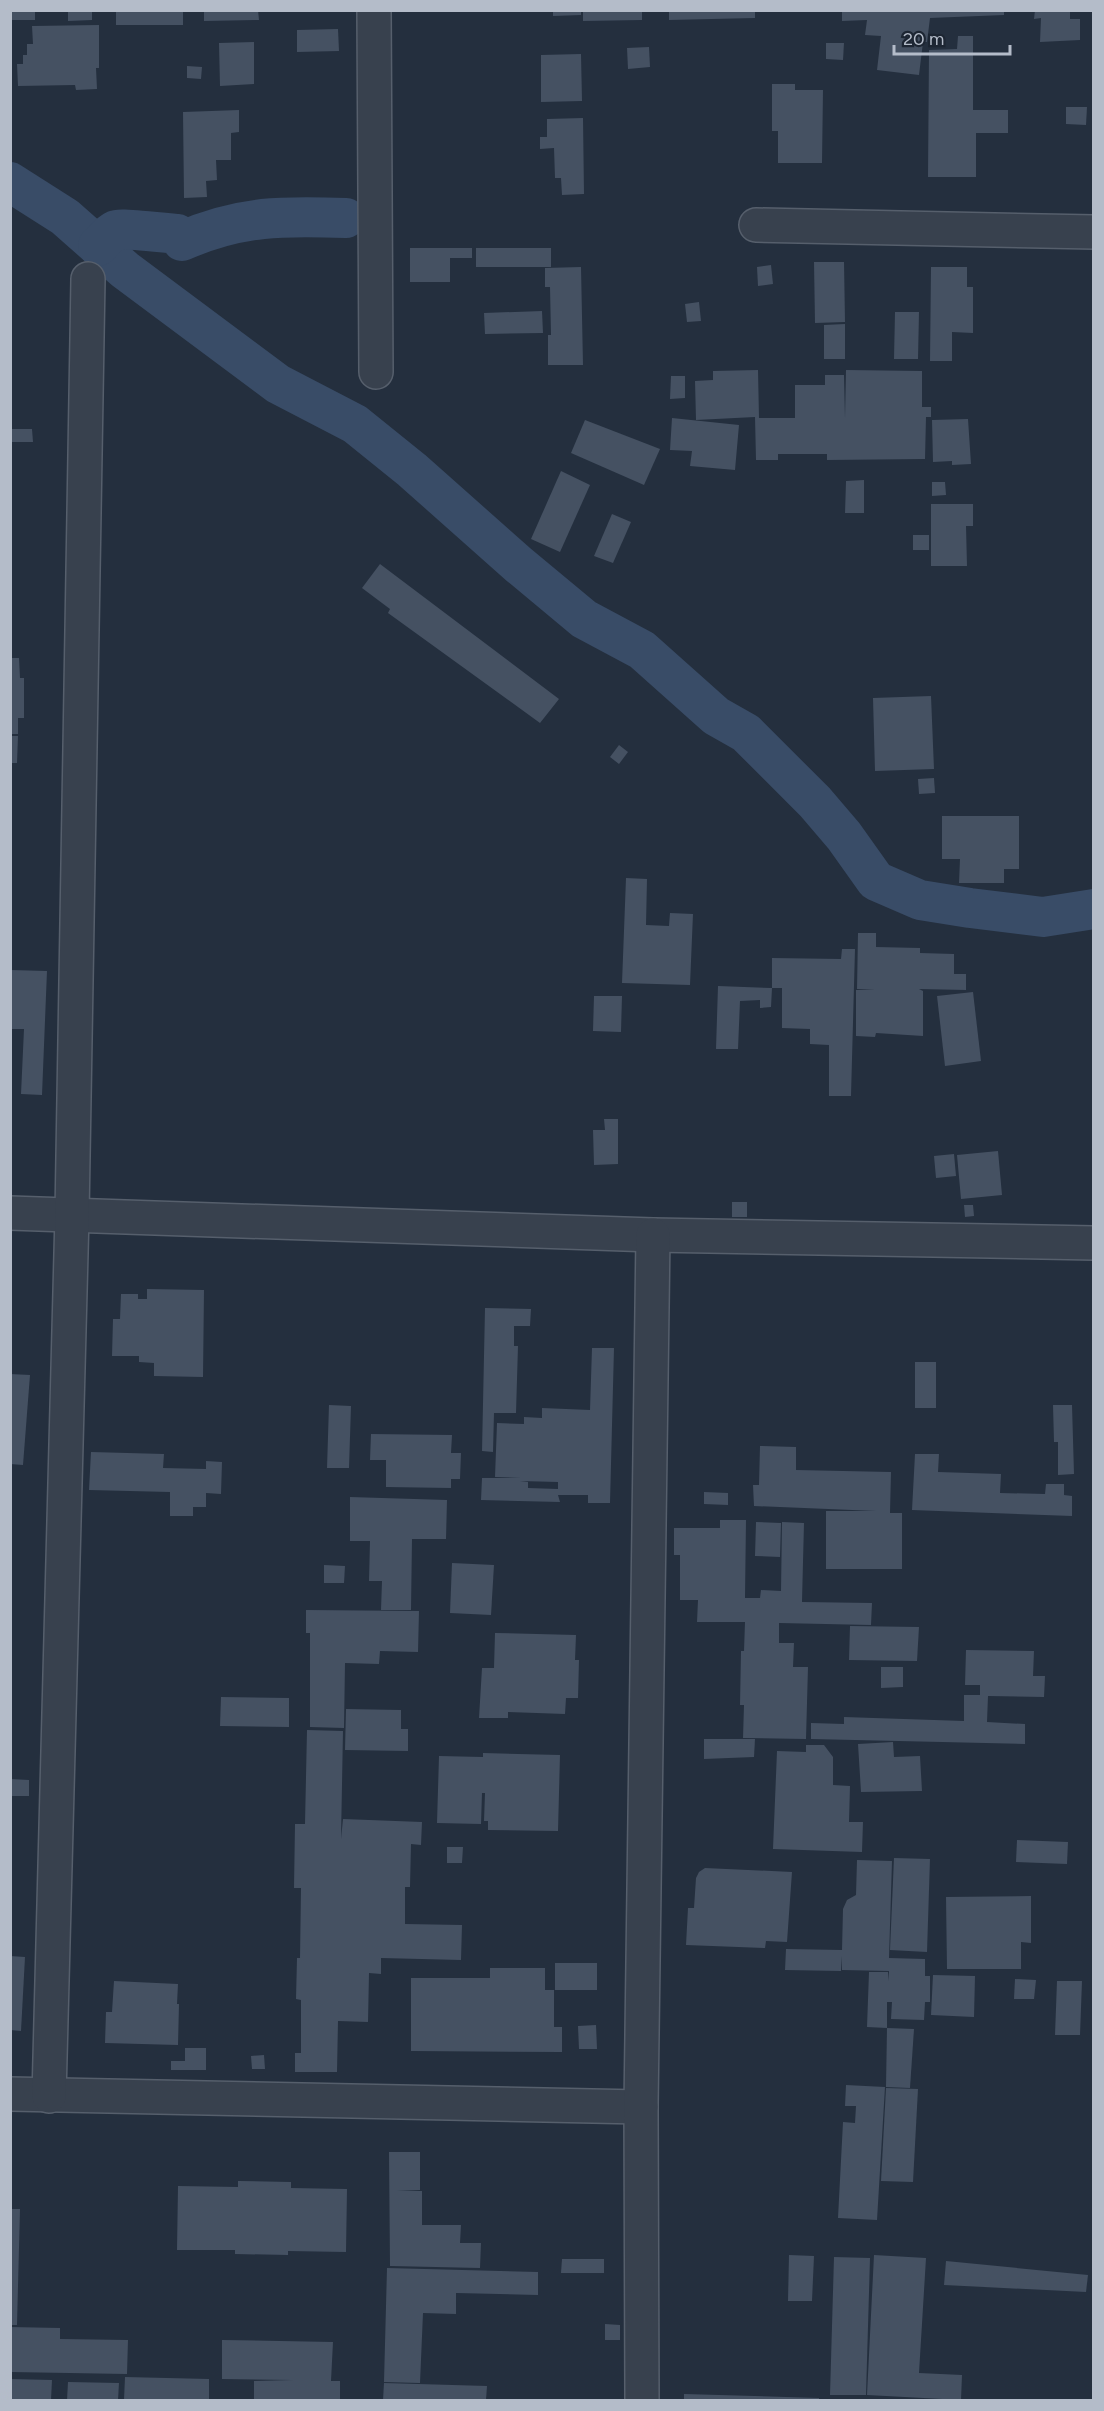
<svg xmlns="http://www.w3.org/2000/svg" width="1104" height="2411" font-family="Figtree,sans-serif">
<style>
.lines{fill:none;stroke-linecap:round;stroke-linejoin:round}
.canal{stroke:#394c67;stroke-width:40}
.building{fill:#455162;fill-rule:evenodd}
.street-casing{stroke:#565f6c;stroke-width:36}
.street{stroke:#38414e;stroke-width:33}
</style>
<rect width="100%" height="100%" fill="#242f3e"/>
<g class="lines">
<g class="canal">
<polyline points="10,182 65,217 125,270 278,384 355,424 412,470 519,565 584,619 642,650 716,716 746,733 815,802 844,836 876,881 920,900 970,908 1043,917 1094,909"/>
<path d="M98 246C103 241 109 233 116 230 120 228 167 233 177 234L182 241C241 215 284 216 346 218"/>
</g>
</g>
<g class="building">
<rect x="12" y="10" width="23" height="10"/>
<polygon points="68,10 92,10 92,20 68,21"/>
<rect x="116" y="10" width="67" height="15"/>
<polygon points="204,10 258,10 259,20 204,21"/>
<polygon points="553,10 581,10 581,15 553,16"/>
<polygon points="583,10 642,10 642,20 583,21"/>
<polygon points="669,10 755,10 755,18 669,20"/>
<polygon points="842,10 1004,10 1004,15 930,18 927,42 923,42 919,75 877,70 881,36 865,35 867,20 842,21"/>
<polygon points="1035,10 1070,10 1070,19 1080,19 1080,40 1040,42 1041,18 1034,19"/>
<polygon points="99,25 99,68 96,68 97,89 76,90 75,85 18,86 17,64 23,64 23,55 27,55 27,44 33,44 32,26"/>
<polygon points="338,29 339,51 297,52 297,30"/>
<polygon points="958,36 973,36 973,110 1008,110 1008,133 976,133 976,177 928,177 929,50 957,49"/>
<polygon points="254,42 254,84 220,86 219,43"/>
<polygon points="826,43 844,43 843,60 826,59"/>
<polygon points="649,47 650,67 628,69 627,48"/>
<polygon points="581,54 582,101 541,102 541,55"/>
<polygon points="187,66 202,67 201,79 187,78"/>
<polygon points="772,84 795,84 795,90 823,90 822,163 778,163 778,131 772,131"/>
<polygon points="1066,107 1087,107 1086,125 1066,124"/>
<polygon points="239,110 239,132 231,133 231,160 216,160 217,180 206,181 207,197 184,198 183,112"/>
<polygon points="583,118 584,194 562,195 561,178 555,178 554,148 540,149 540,137 547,137 547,119"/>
<polygon points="410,248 472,248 472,258 450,258 450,282 410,282"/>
<rect x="476" y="248" width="75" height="19"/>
<polygon points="814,262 844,262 845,322 815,323"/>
<polygon points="771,265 773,284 758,286 757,267"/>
<polygon points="581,267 583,365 548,365 548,335 551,335 550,287 545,287 545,268"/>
<polygon points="931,267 967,267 967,287 973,287 973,333 952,332 952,361 930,361"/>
<polygon points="699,302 701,321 687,322 685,304"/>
<polygon points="542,311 543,333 485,334 484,313"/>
<polygon points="895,312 919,312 918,359 894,359"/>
<polygon points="845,324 845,359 824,359 824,325"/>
<polygon points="758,370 759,418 795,418 795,385 825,385 825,375 844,375 845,418 846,370 922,371 922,407 931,407 931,417 926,417 925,459 827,460 827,454 778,454 778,460 756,460 755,417 696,420 695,381 713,380 713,371"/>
<polygon points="671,376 685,376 685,398 670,399"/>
<polygon points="672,418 739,425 735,470 690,466 692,451 670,450"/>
<polygon points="968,419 971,464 952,465 952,461 933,462 932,420"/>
<polygon points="585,420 660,449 644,485 571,453"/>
<polygon points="10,429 32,429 33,442 10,442"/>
<polygon points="561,471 590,485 560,552 531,539"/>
<polygon points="864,480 864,513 845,513 846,481"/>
<polygon points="932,482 945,482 946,495 932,496"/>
<polygon points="931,504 973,504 973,526 966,526 967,566 931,566"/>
<polygon points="612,514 631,522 613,563 594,556"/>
<rect x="913" y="535" width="16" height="15"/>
<polygon points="380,564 559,699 540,723 388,613 390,609 362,588"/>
<polygon points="10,658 19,658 20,678 24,678 24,718 18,718 18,734 10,734"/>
<polygon points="931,696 934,769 875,771 873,698"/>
<polygon points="10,736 18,736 17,763 10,763"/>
<polygon points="619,745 628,752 619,764 610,757"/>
<polygon points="934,778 935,793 919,794 918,779"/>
<polygon points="942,816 1019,816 1019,869 1004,869 1004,883 959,883 960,859 942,859"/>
<polygon points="626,878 647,879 646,925 669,926 670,913 693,914 690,985 622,983"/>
<polygon points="858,933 876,933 876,947 920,948 920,953 954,954 954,974 966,974 966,990 919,989 923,991 923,1036 876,1033 875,1037 856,1036 856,990 875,990 857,989"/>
<polygon points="842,949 855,949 851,1096 829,1096 829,1045 810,1044 810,1029 782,1028 782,988 772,988 772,958 841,959"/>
<polygon points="10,970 47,971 42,1095 21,1094 24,1029 10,1029"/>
<polygon points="718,986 772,988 771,1007 760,1008 760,1000 740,1001 738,1049 716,1049"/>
<polygon points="973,992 981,1061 945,1066 937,996"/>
<polygon points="594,996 622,996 621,1032 593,1031"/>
<polygon points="604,1119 618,1119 618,1164 594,1165 593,1130 605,1130"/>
<polygon points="998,1151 1002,1195 961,1199 957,1155"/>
<polygon points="954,1154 956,1176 936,1178 934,1156"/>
<rect x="732" y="1202" width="15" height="15"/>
<polygon points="964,1205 973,1205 974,1216 965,1217"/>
<polygon points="147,1289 204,1290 203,1377 154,1376 154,1363 139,1362 139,1356 112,1356 113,1319 120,1319 121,1294 138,1294 138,1299 147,1299"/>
<polygon points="485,1308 531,1309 530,1326 514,1326 514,1346 518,1346 516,1413 494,1413 493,1452 482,1451"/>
<path d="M592 1348H614L610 1503H588V1495H558L560 1502 481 1500 482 1478H521L495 1477 497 1423 524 1424V1417L542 1418V1408L590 1410ZM520 1481 558 1482V1489L528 1488V1482Z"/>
<rect x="915" y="1362" width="21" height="46"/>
<polygon points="10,1374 30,1375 23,1465 10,1464"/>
<polygon points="329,1405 351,1406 349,1468 327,1468"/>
<polygon points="1053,1405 1072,1405 1074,1474 1058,1475 1058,1442 1054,1442"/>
<polygon points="371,1434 452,1435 451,1453 461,1453 460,1479 451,1479 451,1488 386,1487 386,1460 370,1460"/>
<polygon points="760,1446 796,1447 796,1470 891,1472 890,1513 902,1513 902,1569 826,1569 826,1511 876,1511 754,1506 753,1485 759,1485"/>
<polygon points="91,1452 164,1454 163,1468 206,1469 206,1461 222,1462 221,1494 206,1493 206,1507 193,1507 193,1516 170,1516 170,1492 89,1490"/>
<polygon points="915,1454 939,1454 938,1472 1001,1474 1000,1493 1045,1494 1046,1484 1064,1484 1064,1495 1072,1496 1072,1516 912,1510"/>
<polygon points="704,1492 728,1493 728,1505 704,1504"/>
<polygon points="350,1497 447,1500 446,1539 412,1539 411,1610 381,1610 382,1581 369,1581 370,1541 350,1541"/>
<polygon points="720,1520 746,1520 745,1598 760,1598 761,1590 781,1591 782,1522 804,1523 802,1602 872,1603 871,1625 779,1623 779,1643 794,1643 793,1667 808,1667 806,1739 743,1738 744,1705 740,1705 741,1651 744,1651 745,1622 697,1622 698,1600 680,1600 680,1555 674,1555 674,1528 720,1528"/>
<polygon points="756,1522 781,1523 780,1557 755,1556"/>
<polygon points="452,1563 494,1565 491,1615 450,1613"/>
<polygon points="324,1565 345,1566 344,1583 324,1583"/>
<polygon points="306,1610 419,1611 418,1652 380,1651 379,1664 345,1663 344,1728 310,1727 310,1633 306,1633"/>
<polygon points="850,1626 919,1627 917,1661 849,1660"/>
<polygon points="495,1633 576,1635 575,1660 579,1660 578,1698 566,1698 565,1714 508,1712 508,1718 479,1718 482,1668 494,1668"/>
<polygon points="966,1650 1034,1651 1033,1676 1045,1676 1044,1697 988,1696 987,1722 1025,1724 1025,1744 811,1739 811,1723 844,1724 844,1717 964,1721 964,1695 980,1695 980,1685 965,1685"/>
<polygon points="881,1667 903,1667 903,1687 881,1688"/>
<polygon points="221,1697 289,1698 289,1727 220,1726"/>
<polygon points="346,1709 401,1710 401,1729 408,1729 408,1751 345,1750"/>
<polygon points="307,1730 343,1731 341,1839 343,1819 422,1822 421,1845 411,1844 410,1887 405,1887 405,1924 462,1925 461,1960 381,1958 381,1974 369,1973 368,2022 338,2021 337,2072 295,2072 295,2053 301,2053 301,2000 296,1999 297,1958 300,1958 301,1888 294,1888 295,1824 305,1824"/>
<polygon points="704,1739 755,1739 754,1757 704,1759"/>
<polygon points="893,1742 894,1757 920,1756 922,1791 861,1792 858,1744"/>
<polygon points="806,1745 824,1745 833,1757 833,1785 850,1786 849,1822 863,1822 862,1852 773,1849 777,1751 806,1752"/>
<polygon points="483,1753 560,1755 558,1831 488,1830 488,1821 484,1821 485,1793 482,1793 481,1824 437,1823 439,1756 483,1757"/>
<polygon points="10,1779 29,1780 29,1796 10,1796"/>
<polygon points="1017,1840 1068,1842 1067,1864 1016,1862"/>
<polygon points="447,1847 463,1847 462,1863 447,1863"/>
<polygon points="894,1858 930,1859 927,1952 890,1950"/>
<polygon points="857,1860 892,1861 889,1958 925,1959 925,1976 930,1976 930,2002 925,2002 924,2020 891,2019 892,2002 887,2002 887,2028 867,2027 869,1972 888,1972 889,1981 889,1971 842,1970 841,1956 841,1971 785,1970 786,1949 842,1950 843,1909 847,1900 856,1895"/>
<polygon points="705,1868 792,1872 787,1942 766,1941 765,1948 686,1945 688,1908 694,1908 696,1878 699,1872"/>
<polygon points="1031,1896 1031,1943 1021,1942 1021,1969 947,1969 946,1897"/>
<polygon points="10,1956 25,1957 21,2031 10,2030"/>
<rect x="555" y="1963" width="42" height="27"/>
<polygon points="490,1968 545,1968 545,1990 554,1990 554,2027 562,2027 562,2052 411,2051 411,1978 490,1978"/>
<polygon points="933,1975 975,1976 974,2017 931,2015"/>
<polygon points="1015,1979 1036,1980 1034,1999 1014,1999"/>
<polygon points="114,1981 178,1984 177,2004 179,2004 178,2045 105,2043 106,2012 112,2012"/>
<polygon points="1057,1981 1082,1981 1080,2035 1055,2035"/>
<polygon points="596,2025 597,2049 579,2049 578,2026"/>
<polygon points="887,2028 914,2029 910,2088 886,2087"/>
<polygon points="185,2048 206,2048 206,2070 171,2070 171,2061 185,2061"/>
<polygon points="264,2055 265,2069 252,2069 251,2056"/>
<polygon points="846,2085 885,2087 877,2220 838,2218 843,2122 855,2123 856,2106 845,2106"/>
<polygon points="886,2088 918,2089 913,2182 881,2181"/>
<polygon points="389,2152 420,2152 420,2190 397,2191 422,2191 422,2225 461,2225 460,2243 481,2243 480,2268 390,2266"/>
<polygon points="238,2181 291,2182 291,2188 347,2189 346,2252 288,2251 288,2255 235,2254 235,2250 177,2250 178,2186 238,2187"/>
<polygon points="10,2209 20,2209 17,2325 10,2325"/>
<polygon points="789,2255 814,2256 812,2301 788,2301"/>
<polygon points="874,2255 926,2258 919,2373 962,2375 961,2400 867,2395"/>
<polygon points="834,2257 870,2258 866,2395 830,2395"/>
<polygon points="562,2259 604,2259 604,2273 561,2273"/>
<polygon points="946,2261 1088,2275 1086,2292 944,2285"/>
<polygon points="387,2268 538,2272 538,2295 456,2293 456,2314 423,2313 420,2383 384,2382"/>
<polygon points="605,2324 620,2325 620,2340 605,2340"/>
<polygon points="10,2327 60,2328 60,2339 128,2340 127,2374 10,2372"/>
<polygon points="222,2340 333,2342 331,2381 340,2381 340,2400 254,2400 254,2381 293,2380 222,2379"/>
<polygon points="125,2377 209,2379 209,2400 124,2400"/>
<polygon points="10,2379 52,2380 51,2400 10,2400"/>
<polygon points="68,2382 119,2383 118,2400 67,2400"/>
<polygon points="384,2383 487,2386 486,2400 383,2400"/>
<polygon points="684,2394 819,2398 819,2400 684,2400"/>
</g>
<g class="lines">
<defs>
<g id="street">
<polyline points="374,10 376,372"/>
<polyline points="756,225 1094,232"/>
<polyline points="10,1213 653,1235 1094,1243"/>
<polyline points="10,2094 641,2107"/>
<polyline points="49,2096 72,1215 88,279"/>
<polyline points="642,2400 641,2107 653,1235"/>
</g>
</defs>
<use href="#street" class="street-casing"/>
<use href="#street" class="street"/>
</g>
<rect width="1104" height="2411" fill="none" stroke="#b4bcc9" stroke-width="24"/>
<path d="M894 45v9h116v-9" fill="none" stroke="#b4bcc9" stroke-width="3"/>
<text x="903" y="45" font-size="18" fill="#b4bcc9" stroke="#1d2633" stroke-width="4.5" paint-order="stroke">20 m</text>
</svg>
